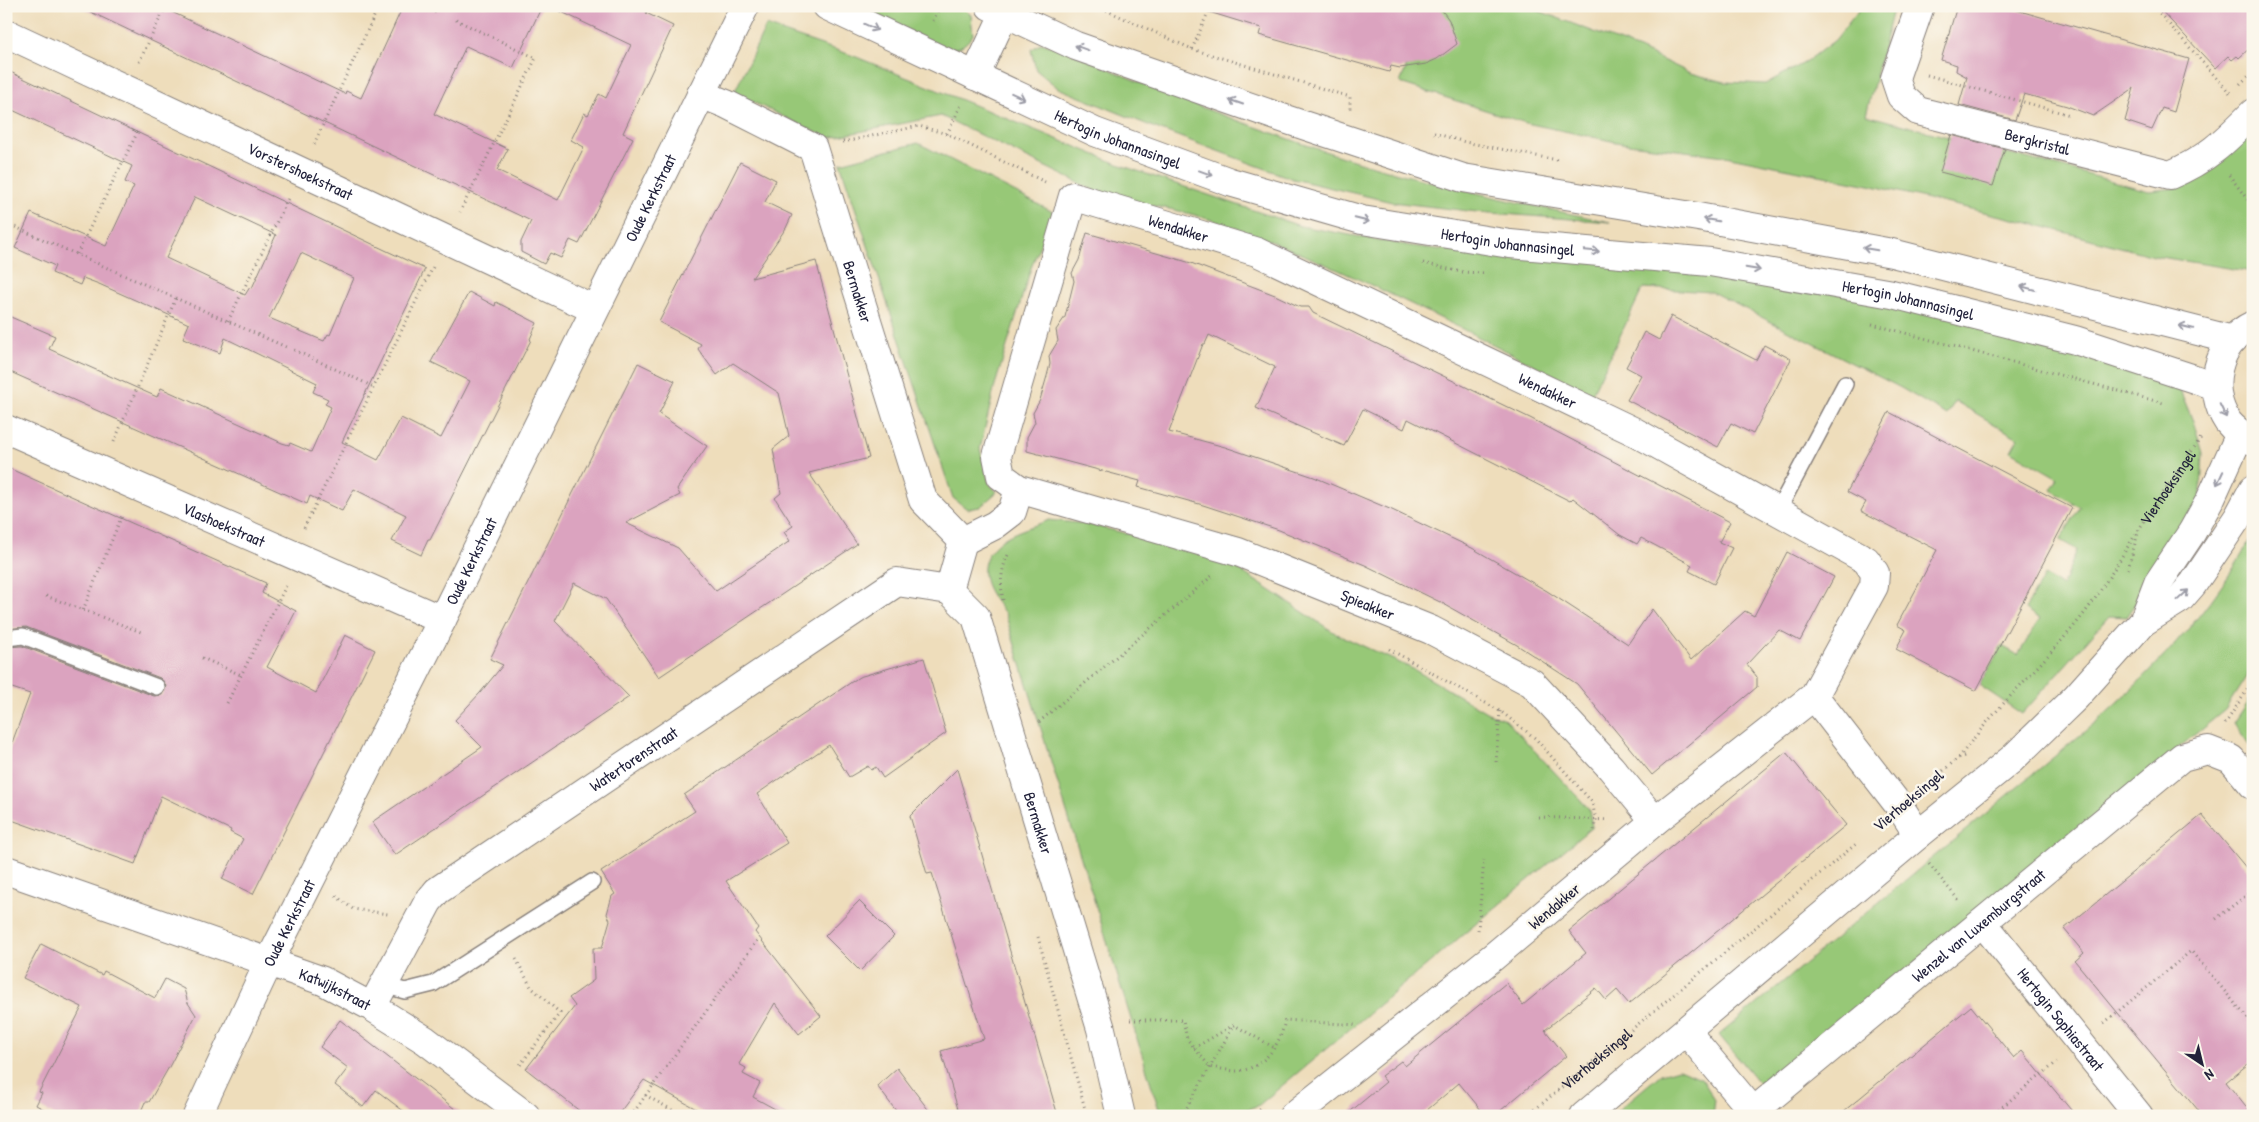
<svg xmlns="http://www.w3.org/2000/svg" width="2259" height="1122" viewBox="0 0 2259 1122" font-family="'Patrick Hand',sans-serif">
  <rect width="100%" height="100%" fill="#fbf7ec"/>
  <filter id="ink" filterUnits="userSpaceOnUse"><feTurbulence type="fractalNoise" baseFrequency=".02" numOctaves="2"/><feDisplacementMap in="SourceGraphic" scale="10" xChannelSelector="R" yChannelSelector="G"/><feConvolveMatrix kernelMatrix="1 2 1 2 8 2 1 2 1" color-interpolation-filters="sRGB"/></filter>
  <filter id="wash" filterUnits="userSpaceOnUse"><feTurbulence type="fractalNoise" baseFrequency=".0096" numOctaves="4" result="noise"/><feDisplacementMap in="SourceGraphic" scale="20" xChannelSelector="R" yChannelSelector="G"/><feGaussianBlur stdDeviation="1.12" result="paint"/><feColorMatrix in="noise" values="0 0 0 0 0 0 0 0 0 0 0 0 0 0 0 0 0 1.4 0 .05"/><feComposite in="paint" operator="in"/></filter>
  <g filter="url(#wash)">
    <rect width="100%" height="100%" fill="#edb"/>
    <!-- green -->
    <g fill="#97c877" stroke="#5c7559">
      <path d="M854,6h108l9,9 2,20c-8,11 -16,16 -30,13z"/>
      <path d="M1431,6h95l113,43 51,24 35,9 40,2 41,-22 29,-22 27,-34h32l-28,109 283,76 27,-3 23,-10 54,-49v143l-99,-16 -128,-34 -157,-37 -144,-29 -104,-13 -95,-20 -126,-40z"/>
      <path d="M766,26l88,30 269,110 177,60 111,20 85,10 121,4 103,9 262,53 195,61 16,38 10,32 -3,55 -73,109 -18,-1 -87,98 -43,-29 23,-39 16,9 22,-36 -15,-10 20,-34 17,12 15,-37 -17,-10 20,-33 -29,-17 7,-12 -47,-27 7,-13 -63,-37 -8,14 -46,-27 -189,-96 -69,-4 -51,106c-88,-44 -175,-89 -265,-129 -66,-29 -137,-59 -209,-63l-177,-86 -113,22 -94,-45z"/>
      <path d="M1041,43c38,10 73,29 109,44 42,18 87,33 131,49 106,39 218,63 329,86l-133,-10 -85,-10 -99,-23 -140,-52 -95,-39 -22,-18 -5,-20z"/>
      <path d="M918,143l139,71 -5,1 -21,53 -36,117 -15,64 9,34 8,9 -17,15 -13,2 -14,-11 -113,-335z"/>
      <path d="M1049,520l38,4 131,32 117,77 78,36 75,44 17,6 84,90 3,18 -333,278 -30,11h-68l-156,-503c-22,-25 -34,-52 0,-75 13,-8 30,-12 44,-18z"/>
      <path d="M2253,535v131l-28,44 -463,377 -43,-52 383,-318c58,-53 114,-112 151,-182z"/>
      <path d="M2253,694v56l-19,-27z"/>
      <path d="M1679,1069l23,10 13,21 -2,16h-102l50,-42z"/>
    </g>
    <g id="blocks">
      <!-- building -->
      <g fill="#dba3bf" fill-rule="evenodd">
        <path d="M78,6h81l186,88 1,-3 15,7 42,-92h139l-29,62 -47,-22 -32,68 74,35 -11,21 61,30 26,-53 -13,-7 13,-27 4,2 11,-21 7,4 25,-53 -82,-39h101l-4,7 27,13 -50,107 10,5 -54,106 -9,-4 -9,18 -11,-5 -6,11 -23,-12v-10l10,-21z"/>
        <path d="M1210,6h229l10,14 8,24 -20,15 -11,5 -26,4 -9,-2 -2,6 -130,-37 2,-7 -52,-16z"/>
        <path d="M1957,6h45l187,53 -15,53 -12,-4 -10,22 -27,-9 9,-33 -41,28 -26,-10 -43,-12 -9,26 -56,-15 8,-28 -11,-6 1,-6 -16,-5z"/>
        <path d="M2157,6h96v39l-14,13 -2,-2 -5,4 -4,-4 -13,12z"/>
        <path d="M6,70l419,199 -83,173 36,18 23,-42 40,20 29,-57 -39,-19 38,-70 26,14 1,-4 41,21 -7,16 1,1 -29,57 -72,143h-2l-7,15 -29,-14 14,-26 -52,-26 -12,22 -32,-15 -3,8 -301,-134v-55l49,21 -6,13 108,48 4,-9 121,55 7,2 1,-2 21,9 20,-45 -6,-3 3,-5 -15,-7 4,-9 -92,-45 -5,15 -37,-15 6,-14 -90,-40 -16,-6 -3,7 -28,-12 3,-7 -40,-18 16,-35 75,33 28,-60 -9,-4 7,-16 -126,-59zM195,197l81,38 -24,53 -2,-1 -5,8 -79,-37zM301,253l53,25 -24,57 -2,-1 -4,7 -55,-23z"/>
        <path d="M1951,135l54,14 -12,37 -53,-14z"/>
        <path d="M740,162l36,18 -11,22 27,13 -6,13 -34,50 64,-17 53,197 -60,15 48,71 -198,133 -53,-78 -32,-16 -19,38 74,76 -234,158 -23,-33 110,-75 -27,-27 25,-27 23,-28 -13,-6 148,-296 37,18 -16,33 48,32 -30,43 3,6 -54,28 52,25 38,43 74,-50 -6,-9 9,-6 -18,-28 6,-5 -8,-44 16,-13 -10,-43 -46,-30 -16,12 -19,-26 3,-5 -42,-22z"/>
        <path d="M1087,233l104,30 84,32 25,12h9l4,6 217,105 200,104 -11,20 13,6 -18,36 -25,-13 3,-6 -51,-27 -4,6 -17,-9 -47,-37 -3,3 -162,-82 -4,10 -41,-20 -19,37 -88,-38 19,-41 -66,-32 -4,9h-2l-34,88 56,15 89,30 78,33 80,38 75,43 81,53 24,-35 39,51 54,-49 9,5 33,-64 47,25 -34,64 -21,-11 -32,34 10,13v10l-105,88 -75,-91 -60,-39 -75,-42 -77,-38 -86,-35 -76,-25 -65,-18 2,-6 -113,-30v-14l8,-15 -2,-9 7,-13 7,-24 3,-12 -1,-8 9,-15 -2,-11 9,-13 9,-36 -2,-8 7,-13z"/>
        <path d="M1671,316l85,44 8,-15 27,14 -38,75 -22,-11 -13,24 -91,-47 14,-25 -15,-8 9,-17 9,-18 15,8z"/>
        <path d="M1889,412l183,96 -96,183 -80,-42 10,-19 -9,-5 40,-75 -76,-39 5,-9 -19,-10z"/>
        <path d="M6,467l260,116 -4,10 34,18 -29,56 49,26 29,-58 30,15 -122,244 -31,-15 21,-40 -13,-7 1,-2 -70,-34 -26,68 -129,-46v-59l24,-65 -24,-8v-39l16,-1 132,50 8,-1 4,-9 -6,-8 -134,-51 -20,2z"/>
        <path d="M924,658l22,75 -63,45 -7,-11 -5,3 -3,-4 -19,11 -20,-32 -46,31 -26,18 30,49 -61,38 32,47 -3,4 66,84 -22,18 -24,-31 -36,61 7,4 -3,6 17,9 -7,14 35,19h-79l-65,-36 -27,36h-31l-60,-47 49,-63 -6,-8 25,-18 -1,-32h9l8,-28 -3,-6 5,-18 3,-2 -14,-22 94,-61 -11,-16 175,-118z"/>
        <path d="M1786,752l60,73 -109,90 -108,89 -12,-14 -11,10 -10,-12 -51,42 21,26 -72,60h-8l-27,-33 -39,33h-75l41,-34 -5,-6 20,-15 4,5 101,-83 17,22 63,-52 -17,-22z"/>
        <path d="M957,769l64,220 37,127h-98l-19,-65 43,-12 -52,-166 -5,1 -17,-58z"/>
        <path d="M2202,815l51,61v184l-27,22 27,34h-50l-128,-155 9,-8 -20,-24z"/>
        <path d="M859,901l35,35 -34,35 -35,-35z"/>
        <path d="M41,944l61,31 2,-4 51,27 10,-19 19,10 4,14 8,12 -27,52 -20,35h-4l-6,14h-83l-20,-11 6,-12 -3,-1 43,-85 -59,-29z"/>
        <path d="M1971,1006l43,52 8,-7 54,65h-238z"/>
        <path d="M340,1020l84,65 40,31h-54l-34,-26 -13,17 -28,-22 13,-17 -28,-21z"/>
        <path d="M897,1068l36,48h-33l-23,-30z"/>
      </g>
    </g>
  </g>
  <g filter="url(#ink)">
    <use href="#blocks" fill-opacity="0" stroke="#88807b" stroke-width="1"/>
    <g fill="none" stroke-linecap="round" stroke-linejoin="round">
      <defs>
        <g id="service">
          <path d="M1777,512l68,-128"/>
          <path d="M6,638l17,-2 134,51"/>
          <path d="M383,985l22,6 28,-7 159,-102"/>
        </g>
        <g id="minor">
          <path id="s3" d="M1920,6l-25,72 6,18 17,15 252,64c38,-16 55,-34 83,-62"/>
          <path id="s4" d="M6,33l588,276"/>
          <path d="M975,76l33,-70"/>
          <path id="s5" d="M701,94l25,10 87,44 110,352 40,41 -14,49 27,27 125,412 20,87"/>
          <path id="s6" d="M6,429l436,191"/>
          <path id="s7" d="M1019,489l219,63 193,78 101,53 79,85 44,53"/>
          <path id="s8" d="M963,541l32,-16 17,-13 7,-23 -18,-13 -4,-20 76,-260 184,56 378,180 231,128 9,13 -1,13 -60,110 -159,125 -162,136 -200,159"/>
          <path d="M1814,696l86,111 18,28"/>
          <path id="s9" d="M6,870l317,111 49,26 53,33 101,76"/>
          <path id="s10" d="M1983,923l156,193"/>
          <path id="s11" d="M372,1007l56,-105 9,-11 460,-309 52,8"/>
          <path d="M1686,1031l71,85"/>
          <path id="s12" d="M197,1116l71,-152 174,-344 303,-614"/>
          <path id="s13" d="M1748,1116l434,-359 26,-7 23,9 22,26"/>
        </g>
        <g id="tertiary">
          <path d="M2143,622l15,-39 34,-51 18,-32 30,-66"/>
          <path d="M1584,1116l334,-281 94,-76 64,-62 67,-75 37,-23 13,-15 45,-67 15,-28"/>
        </g>
        <g id="secondary">
          <path id="s14" d="M827,6l268,126 135,50 132,38 148,24 200,18 182,32 183,46 141,46"/>
          <path d="M990,6l86,40 206,72 181,60 235,39 194,36 341,87"/>
          <path d="M2253,325c-37,17 -47,65 -25,97 7,9 16,14 25,19"/>
        </g>
      </defs>
      <!-- service casing -->
      <use href="#service" stroke="#88807b" stroke-width="18"/>
      <!-- minor casing -->
      <use href="#minor" stroke="#88807b" stroke-width="30"/>
      <!-- tertiary casing -->
      <use href="#tertiary" stroke="#88807b" stroke-width="30"/>
      <!-- secondary casing -->
      <use href="#secondary" stroke="#88807b" stroke-width="30"/>
      <!-- path -->
      <g stroke="#88807b" stroke-width="3" stroke-dasharray="1 4" stroke-linecap="butt">
        <path d="M421,6l18,8"/>
        <path d="M1097,6l95,43 158,48v12"/>
        <path d="M2153,6l77,87"/>
        <path d="M456,20l80,38 -76,154"/>
        <path d="M933,21l7,-15"/>
        <path d="M1192,49l17,-39 -10,-4"/>
        <path d="M139,62l27,-56"/>
        <path d="M1927,75l143,40"/>
        <path d="M2240,84l13,-12"/>
        <path d="M1434,133l31,9 92,18"/>
        <path d="M947,134l15,-31"/>
        <path d="M843,142l76,-16 28,8 98,48"/>
        <path d="M314,144l65,-138"/>
        <path d="M2229,175l24,32"/>
        <path d="M6,223l280,124"/>
        <path d="M77,254l62,-125"/>
        <path d="M1423,263l38,9 25,1"/>
        <path d="M228,321l60,-122"/>
        <path d="M1872,324l291,79"/>
        <path d="M294,350l80,37"/>
        <path d="M114,442l62,-144"/>
        <path d="M304,528l129,-261"/>
        <path id="s1" d="M2128,569l11,-40 63,-93"/>
        <path d="M46,596l95,36"/>
        <path d="M1003,600c-3,-17 -2,-32 6,-47"/>
        <path d="M83,610l40,-97"/>
        <path d="M1389,649l111,62 35,27 57,64 4,18 -2,10"/>
        <path d="M202,658l39,17"/>
        <path d="M227,703l60,-119"/>
        <path d="M1039,722l173,-146"/>
        <path d="M2225,724l28,-43"/>
        <path d="M1959,758c36,-51 85,-94 124,-143 20,-26 37,-56 54,-83"/>
        <path d="M1496,762l4,-51"/>
        <path d="M1924,787l34,-29 7,-2"/>
        <path d="M1539,817l69,3"/>
        <path d="M1929,864l31,38"/>
        <path d="M336,896l17,13 35,5"/>
        <path d="M2216,919l37,-29"/>
        <path d="M1478,930l6,-70"/>
        <path d="M1038,937l49,179"/>
        <path d="M516,959l15,28 29,26 -40,52"/>
        <path d="M1130,1020h53l4,19 23,28c8,1 19,4 27,4 27,-2 44,-27 48,-51l72,5"/>
        <path d="M2104,1023l87,-72 62,74"/>
        <path d="M1194,1048l40,-23 41,23"/>
        <path d="M645,1095l38,21"/>
        <path d="M631,1116l127,-177"/>
        <path d="M1182,1116l52,-91"/>
        <path d="M1246,1116l10,-3 7,-6"/>
        <path id="s2" d="M1527,1116l329,-272"/>
        <path d="M1991,1116l66,-54"/>
      </g>
      <!-- service -->
      <use href="#service" stroke="#fff" stroke-width="15"/>
      <!-- minor -->
      <use href="#minor" stroke="#fff" stroke-width="28"/>
      <!-- tertiary -->
      <use href="#tertiary" stroke="#fff" stroke-width="28"/>
      <!-- secondary -->
      <use href="#secondary" stroke="#fff" stroke-width="28"/>
    </g>
    <!-- one-way arrows -->
    <defs><path id="oneway-shaft" d="M-6 0H5M1.5-3L5.5 0L1.5 3" fill="none" stroke-width="1.6" stroke-linecap="round" stroke-linejoin="round" transform="scale(1.25)"/></defs>
    <g stroke="#9c9ca7">
      <use href="#oneway-shaft" transform="translate(871 27) rotate(25)"/>
      <use href="#oneway-shaft" transform="translate(1082 48) rotate(-160)"/>
      <use href="#oneway-shaft" transform="translate(1018 96) rotate(25)"/>
      <use href="#oneway-shaft" transform="translate(1236 102) rotate(-161)"/>
      <use href="#oneway-shaft" transform="translate(1206 173) rotate(20)"/>
      <use href="#oneway-shaft" transform="translate(1362 220) rotate(13)"/>
      <use href="#oneway-shaft" transform="translate(1711 220) rotate(-170)"/>
      <use href="#oneway-shaft" transform="translate(1870 249) rotate(-170)"/>
      <use href="#oneway-shaft" transform="translate(1592 251) rotate(5)"/>
      <use href="#oneway-shaft" transform="translate(1753 269) rotate(10)"/>
      <use href="#oneway-shaft" transform="translate(2028 288) rotate(-165)"/>
      <use href="#oneway-shaft" transform="translate(2186 327) rotate(-166)"/>
      <use href="#oneway-shaft" transform="translate(2223 411) rotate(64)"/>
      <use href="#oneway-shaft" transform="translate(2220 478) rotate(115)"/>
      <use href="#oneway-shaft" transform="translate(2183 595) rotate(-43)"/>
    </g>
  </g>
  <g text-anchor="middle" dominant-baseline="central" stroke-width="5" stroke-linejoin="round" paint-order="stroke">
    <!-- street labels -->
    <g font-size="16" fill="#22223b" stroke="#fbf7ec">
      <text stroke="none"><textPath href="#s14" startOffset="320">Hertogin Johannasingel</textPath></text>
      <text stroke="none"><textPath href="#s3" startOffset="241">Bergkristal</textPath></text>
      <text stroke="none"><textPath href="#s4" startOffset="325">Vorstershoekstraat</textPath></text>
      <text stroke="none"><textPath href="#s12" startOffset="1024">Oude Kerkstraat</textPath></text>
      <text stroke="none"><textPath href="#s8" startOffset="505">Wendakker</textPath></text>
      <text stroke="none"><textPath href="#s14" startOffset="725">Hertogin Johannasingel</textPath></text>
      <text stroke="none"><textPath href="#s5" startOffset="275">Bermakker</textPath></text>
      <text stroke="none"><textPath href="#s14" startOffset="1130">Hertogin Johannasingel</textPath></text>
      <text stroke="none"><textPath href="#s8" startOffset="909">Wendakker</textPath></text>
      <text stroke="none"><textPath href="#s1" startOffset="92">Vierhoeksingel</textPath></text>
      <text stroke="none"><textPath href="#s6" startOffset="238">Vlashoekstraat</textPath></text>
      <text stroke="none"><textPath href="#s12" startOffset="619">Oude Kerkstraat</textPath></text>
      <text stroke="none"><textPath href="#s7" startOffset="368">Spieakker</textPath></text>
      <text stroke="none"><textPath href="#s11" startOffset="370">Watertorenstraat</textPath></text>
      <text transform="translate(1908 800) rotate(-40)">Vierhoeksingel</text>
      <text stroke="none"><textPath href="#s5" startOffset="855">Bermakker</textPath></text>
      <text transform="translate(1554 906) rotate(-40)">Wendakker</text>
      <text stroke="none"><textPath href="#s12" startOffset="214">Oude Kerkstraat</textPath></text>
      <text stroke="none"><textPath href="#s13" startOffset="299">Wenzel van Luxemburgstraat</textPath></text>
      <text stroke="none"><textPath href="#s9" startOffset="350">Katwijkstraat</textPath></text>
      <text stroke="none"><textPath href="#s10" startOffset="124">Hertogin Sophiastraat</textPath></text>
      <text stroke="none"><textPath href="#s2" startOffset="90">Vierhoeksingel</textPath></text>
    </g>
  </g>
  <!-- margin -->
  <rect width="2259" height="1122" fill="none" stroke="#fbf7ec" stroke-width="25"/>
  <!-- north arrow -->
  <g transform="translate(2202 1064) rotate(145)" stroke="#fbf7ec" stroke-width="4" paint-order="stroke">
  <path d="M0-4L9 19L0 12L-9 19Z" fill="#22223b"/>
  <text y="-8" font-size="14" font-weight="bold" text-anchor="middle" fill="#22223b">N</text>
  </g>
</svg>
